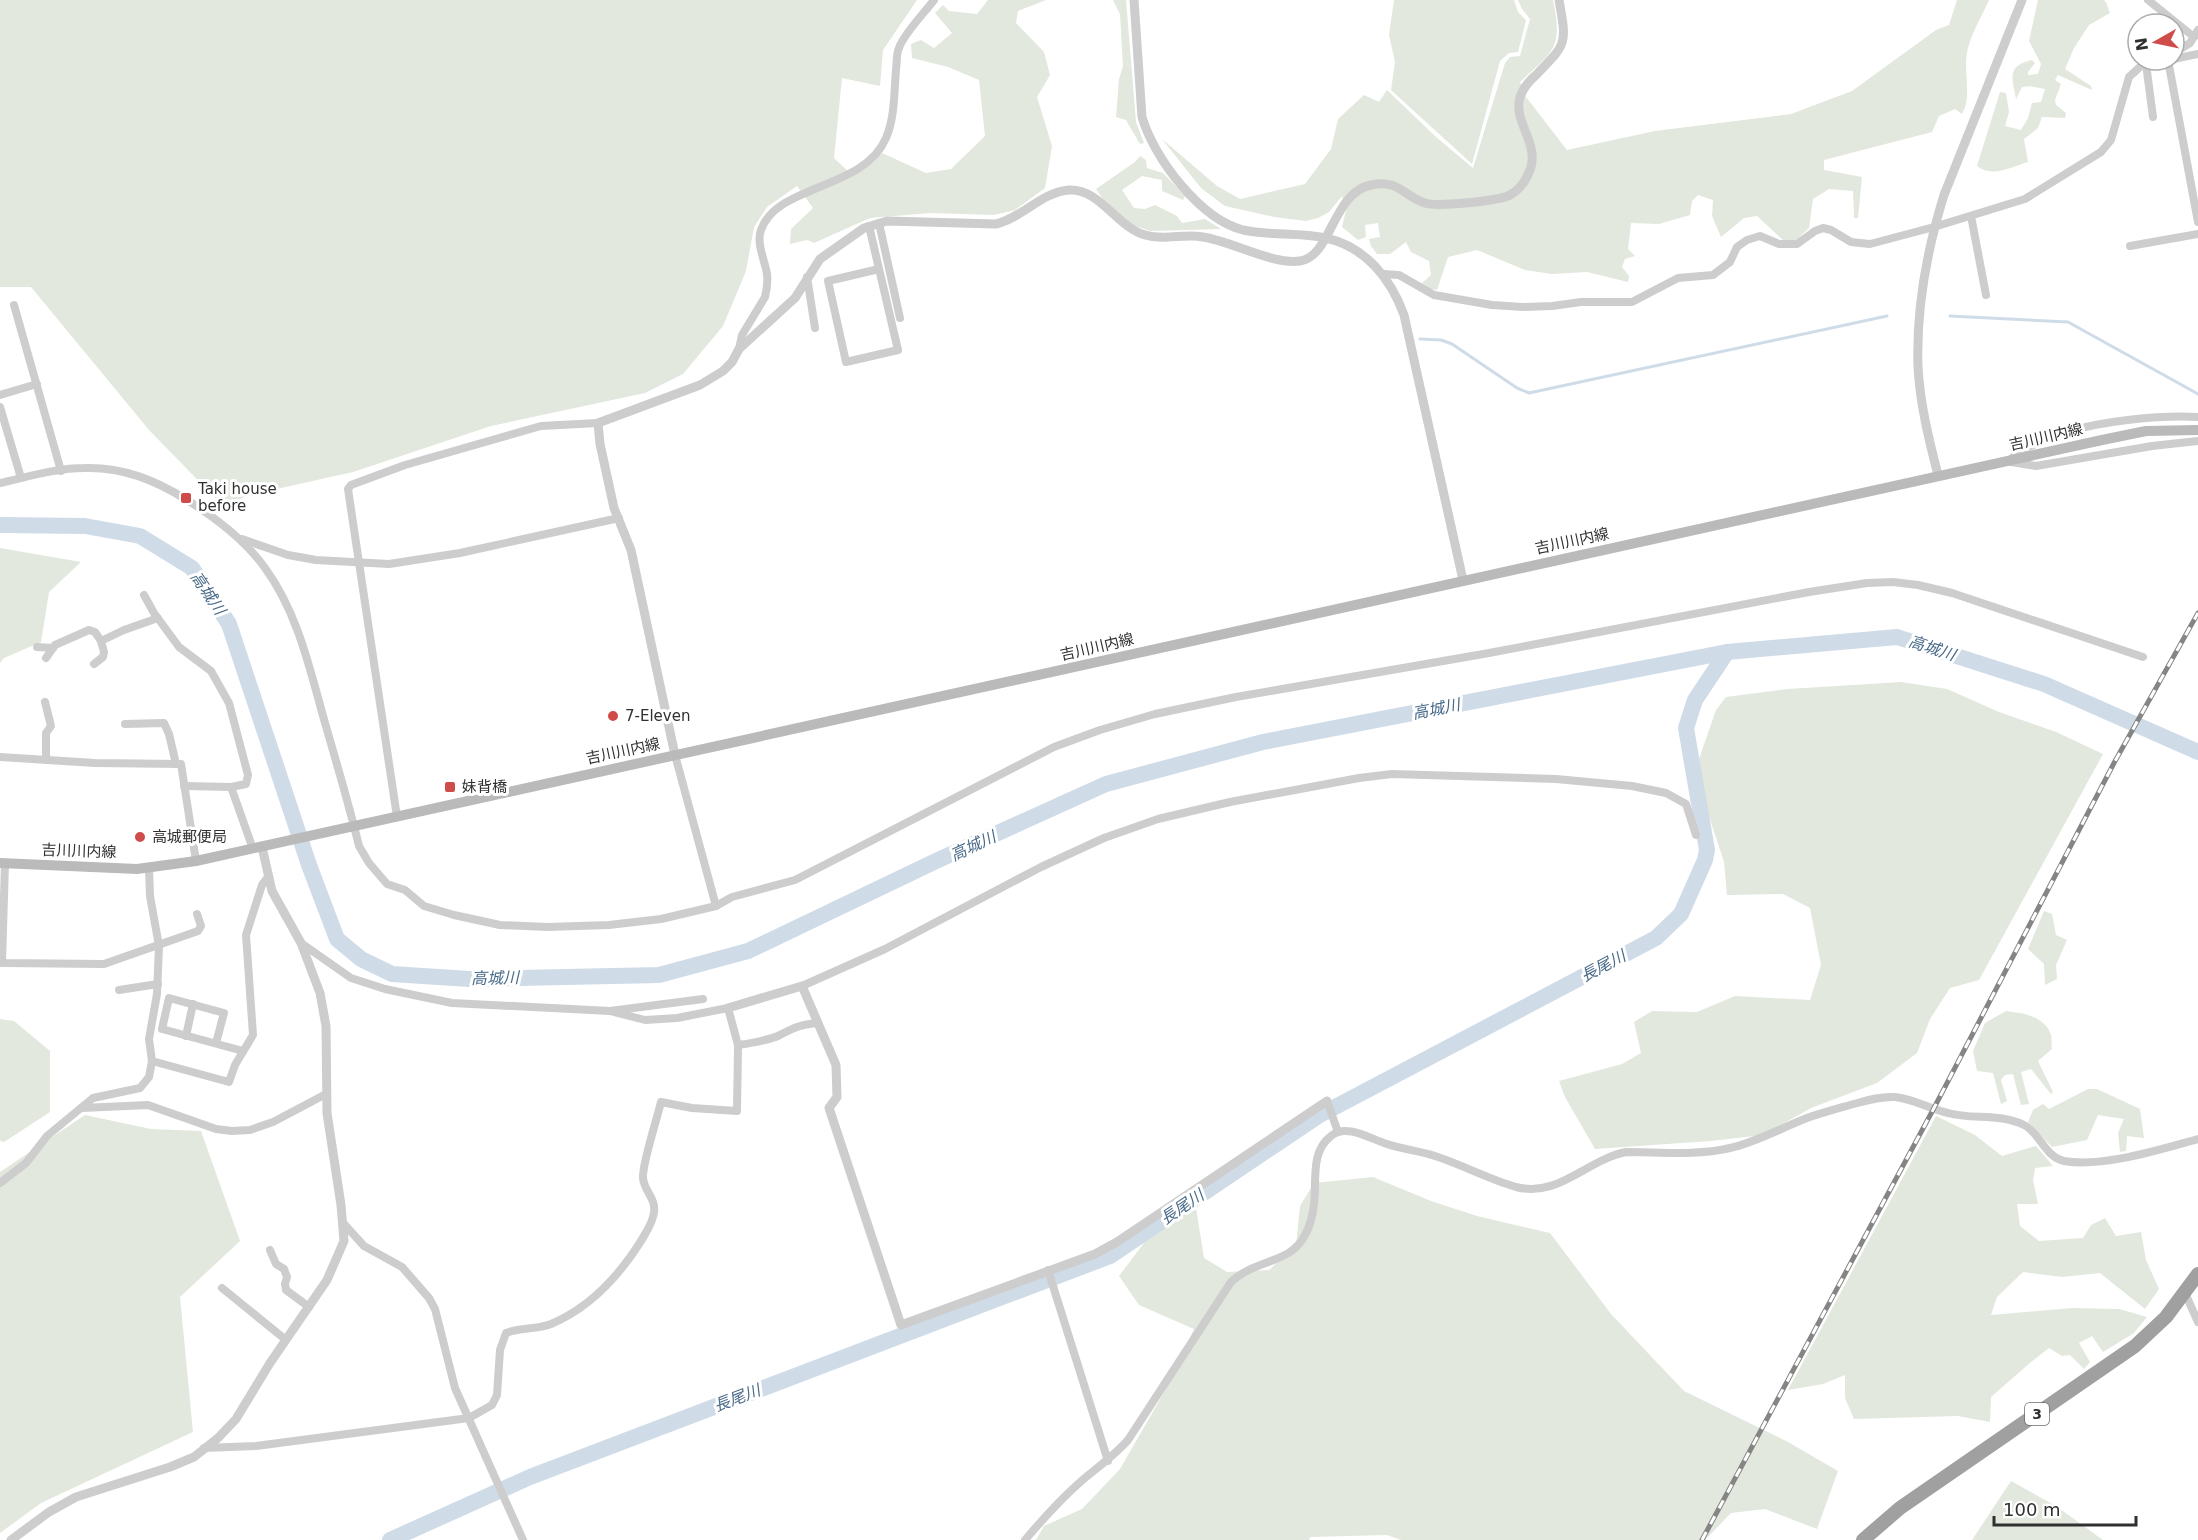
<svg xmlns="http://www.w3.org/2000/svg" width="2198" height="1540" viewBox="0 0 2198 1540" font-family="'DejaVu Sans','Noto Sans JP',sans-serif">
  <rect width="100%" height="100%" fill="#fff"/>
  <!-- green -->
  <g fill="#e2e8dd">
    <path d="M0,0h917l-34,50 -3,36 -38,-8 -8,80 19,18 29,-23 44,20 25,-4 34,-33 -6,-56 -31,-13 -36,-9 -1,-14 10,-4 13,8 18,-15 -17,-20 8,-8 6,6 28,3 11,-14h58l-28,11 -2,12 28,29 6,23 -13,22 15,49 -7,42 -30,22 -21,5 -64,-2 -60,5 -56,25 -7,-3 -17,4 1,-15 22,-21 -16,-22 -30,21 -13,20 -8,44 -23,55 -40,48 -38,19 -154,33 -138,46 -108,24 -19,13 -77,-79 -118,-143h-31z"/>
    <path d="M1113,0h13l10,122 8,21 -4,1 -14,-24 -10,-3 3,-38 4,-13 -3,-52z"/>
    <path d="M1394,0h120l4,12 8,8 -8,32 -9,1 -9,8 -28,103 -81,-74 4,-28 -6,-27z"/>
    <path d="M1518,0h35c10,49 1,50 -33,82l6,15 41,53 88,-19 136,-17 61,-23 84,-61 13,-5 8,-25h32c-7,16 -17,32 -21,48 -6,22 5,48 -6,66l-7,-5 -16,7 -7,16 -108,28v10l38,7 -4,41h-4l-1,-27 -24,-2 -16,10 -4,29 -13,12h-13l-26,-24 -13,2 -23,19 -9,-21 1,-16 -15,-5 -6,6 -2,14 -31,9 -28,-1 -3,26 7,7 -10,3 -3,8 7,9 -1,6 -41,-10 -35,2 -27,-4 -48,-20 -29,7 -11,33 -8,-1 -7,-6 9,-8 -2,-14 -18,-9 -5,-10 -16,12h-13l-6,-8 -2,-7 11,-2 -2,-14 -13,2 1,12 -8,3 -16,-13 4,-17 -4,-14 -13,16 -11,6 -12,3 -32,-4 -49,-11 -24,-18 -39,-49 55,47 23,13 65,-15 26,-35 7,-30 26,-24 15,7 8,-12 49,47 37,31 32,-105 5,-6 10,-1 10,-37 -8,-10z"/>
    <path d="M2038,0h66l2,2 4,11 -21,12 -15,23 -9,21 26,17 1,4 -34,-15 -3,5 6,4 -6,16 1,5 10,8 -1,5 -23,-1 -4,11 -14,11 4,23c-17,5 -36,16 -51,4l23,-74 6,1 3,19 -4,14 16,4 7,-12 4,-15 9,-1 4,-13 -15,-3 -8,1 -6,12c-3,-19 -11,-33 16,-39l3,3 -7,9v3l10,-1 3,-10 -12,-23z"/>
    <path d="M1140,156l6,4 1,8 16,5 22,23 -2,4 -21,-9v-11l-20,-4 -20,14 12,18 11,1 10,-4 22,11 5,7 23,-4 16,10 -71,2 -17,-6 -26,-20 -11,-16 39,-27z"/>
    <path d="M0,548l81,14 -32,30 -8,50 -37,16 -4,5z"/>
    <path d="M1901,682l46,7 52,23 57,20 47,22 -124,226 -29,8 -20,31 -13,34 -40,30 -66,25 -48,27 -52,6 -116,8 -30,-52 -6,-16 63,-17 19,-11 -7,-31 18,-11 45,1 38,-16 75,4 11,-35 -11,-57 -27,-14 -56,1 -3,-33 -18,-55 -7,-48 17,-49 10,-13 62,-8z"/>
    <path d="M2044,911l8,3 4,21 11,5 -11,25 1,14 -12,6 -1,-21 -16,-15z"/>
    <path d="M2006,1011c17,2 39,5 45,24 1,4 0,10 1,14l-14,12 15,31 -2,2 -20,-25 -10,3 8,32 -8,1 -8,-31 -8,1 -4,5 6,21 -6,3 -8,-31 -16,-2 -4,-20 12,-28z"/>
    <path d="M0,1019l14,2 36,30v61l-46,30 -4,-1z"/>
    <path d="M2088,1089h9l43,20 4,29 -17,-2 -1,15 -6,1 -2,-19 6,-14 -26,-4 -11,25 -35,7 -24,-25 5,-12 10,-6 6,5z"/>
    <path d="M85,1115l66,14 50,2 39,110 -60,56 13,135 -152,71 -41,30v-361z"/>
    <path d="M1936,1116l39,19 27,21 34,-10 17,20 -18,2 -2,12 5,24h-21l3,22 19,15 44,-3 8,-13 14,-7 11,18 25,-4 5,28 13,29 -14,20 -45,-36 -38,4 -39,-5 -26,25 -6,18 81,-7 47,1 28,8 -13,16 -31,19 -11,-16 -13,7 11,19 -6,7 -14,-14 -8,1 -13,-8 -18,14 -40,35 -1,25 -32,-6 -104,3 -9,-21v-23l-22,9 -35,6z"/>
    <path d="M1373,1177l58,24 46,15 73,17 61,81 73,77 104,51 50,29 -21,58 -52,-20 -34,4 -26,27h-304l-14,-5 -77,2 -1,3h-273l8,-14 38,-17 38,-40 46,-80 28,-60 -55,-24 -20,-29 34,-45 43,-23 8,50 23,14 42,-2 27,-24 4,-40 14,-23z"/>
    <path d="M2011,1481l45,25 47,34h-131z"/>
  </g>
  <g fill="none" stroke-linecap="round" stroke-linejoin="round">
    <!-- stream -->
    <g stroke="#cfdce8" stroke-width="3">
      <path d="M1950,316l118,6 130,72"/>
      <path d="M1420,339l21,1 11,4 65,44 12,5 358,-77"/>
    </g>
    <!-- river -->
    <g stroke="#cfdce8" stroke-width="16">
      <path d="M0,525l85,1 55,10 52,32 37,56 80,241 28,74 24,20 31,15 77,5 190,-4 89,-24 188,-90 170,-77 157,-42 464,-90 170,-15 147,47 154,68"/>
      <path d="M390,1540l140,-63 580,-221 208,-140 338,-178 25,-24 24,-54 2,-10 -21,-122 9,-28 32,-48"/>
    </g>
    <!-- minor -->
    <g stroke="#cdcdcd" stroke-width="8">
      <path d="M2148,0l46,37"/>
      <path d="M2174,53l16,-10 8,-13"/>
      <path d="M2174,59l24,-5"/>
      <path d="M2168,60l30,162"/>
      <path d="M2146,64l7,53"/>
      <path d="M1971,216l15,79"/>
      <path d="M879,223l21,95"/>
      <path d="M869,226l29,124 -52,12 -18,-81 51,-12"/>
      <path d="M2130,246l68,-12"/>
      <path d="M1383,274l16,1 35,20 58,10 31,2 29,-1 29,-4h51l46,-24 35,-3 17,-13 7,-15 10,-7 13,-4 19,8h18l18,-13 8,-3 8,2 20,12 19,2 64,-17 91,-28 76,-47 10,-12 18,-63 13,-12 25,-5"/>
      <path d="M807,277l8,51"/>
      <path d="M14,305l47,166"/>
      <path d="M739,349l3,-14 23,-38c2,-8 3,-15 2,-23 -2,-13 -11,-31 -6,-44 16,-46 103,-40 125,-92 9,-21 8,-46 10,-68 1,-7 0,-16 3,-22 4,-13 26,-36 35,-48"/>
      <path d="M0,395l37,-11"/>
      <path d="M0,407l21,71"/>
      <path d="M2013,457c15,-10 32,-19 50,-24 37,-12 96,-18 135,-16"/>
      <path d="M2011,462l25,4 116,-20 46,-5"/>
      <path d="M0,483c27,-6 56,-15 85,-15 38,-1 70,12 102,32 29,18 58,40 78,68 33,45 45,102 60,155 12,41 24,82 34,123l10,17 18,21 18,6 19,16 30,9 46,10 47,2 62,-2 52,-6 55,-13 16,-9 63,-17 259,-133 46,-17 55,-16 81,-17 253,-44 320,-61 58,-9 26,-1 25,3 34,8 191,64"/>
      <path d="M242,539l46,16 28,5 73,4 71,-11 159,-35"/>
      <path d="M144,595l10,18 25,34 32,24 18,32 19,72 -2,9 -15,3 22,62"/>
      <path d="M37,647l16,1"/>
      <path d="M46,658l9,-13 34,-15 6,2 6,9"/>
      <path d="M94,664l9,-7 1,-5 -3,-11 23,-11 34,-12"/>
      <path d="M45,702l6,24 -5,7v27"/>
      <path d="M125,724l39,-1 5,11 7,30"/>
      <path d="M675,755l41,151"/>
      <path d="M0,757l95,6 86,1 15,97"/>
      <path d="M184,786l47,1"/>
      <path d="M397,817l-49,-328 3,-4 54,-20 136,-39 57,-3"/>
      <path d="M5,863l-3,100 102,1 94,-33 3,-5 -4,-12"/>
      <path d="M301,943l50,35 34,11 67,14 158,8 93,-12"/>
      <path d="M802,986l83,-37 156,-82 63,-29 54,-19 72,-17 129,-24 33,-4 164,5 76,7 34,7 20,11 10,31"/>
      <path d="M119,990l39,-6"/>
      <path d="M186,1036l7,-32"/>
      <path d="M216,1043l8,-30 -55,-15 -7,31 81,22"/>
      <path d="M738,1045c14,-2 29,-4 42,-10 15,-8 20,-10 37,-12"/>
      <path d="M152,1061l77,21 6,-17 18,-30 -7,-100 16,-50 6,-8"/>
      <path d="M1327,1101l11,31"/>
      <path d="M82,1108l66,-3 68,24 16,2 18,-1 23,-8 53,-28"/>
      <path d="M0,1183l26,-20 21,-27 46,-38 47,-10 9,-11 3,-16 -3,-22 8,-45 2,-48 -9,-50 -1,-28"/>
      <path d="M344,1224l20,22 38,21 27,31 6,11 20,79 68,152"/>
      <path d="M270,1250l6,14 8,5 3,8 -2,7 1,6 23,17"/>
      <path d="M1048,1270l60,191"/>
      <path d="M222,1288l64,52"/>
      <path d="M2185,1293l13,29"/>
      <path d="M204,1448l52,-2 213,-28 23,-13 5,-10 3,-45 6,-17c14,-6 30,-3 45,-9 38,-16 68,-48 90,-83 5,-9 12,-18 13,-29 2,-14 -10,-21 -11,-34 -1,-14 14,-59 18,-76l31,6 45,3 1,-66 -10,-37 -51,10 -32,2 -35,-9"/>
      <path d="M1025,1540c17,-20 34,-39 53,-56 17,-15 35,-27 50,-44l103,-158c24,-23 60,-18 74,-47 5,-9 8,-21 9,-31 3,-23 -4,-52 17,-68 16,-13 39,3 56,8 15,5 32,7 48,12 28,9 53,23 81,31 43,11 70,-27 110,-35 34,0 71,4 104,-4 27,-6 51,-20 77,-30 14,-5 29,-9 43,-13 15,-4 30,-9 45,-8 19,2 35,12 53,16 25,7 51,0 76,12 16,8 21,32 40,36 38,7 97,-12 134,-22"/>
    </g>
    <!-- tertiary -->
    <g stroke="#cdcdcd" stroke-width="9">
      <path d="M1134,0l8,117c12,41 58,102 101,113 27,6 56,2 83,8 40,9 65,41 78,77l59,265"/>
      <path d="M1938,475c-9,-35 -18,-71 -20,-108 -2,-58 9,-117 26,-172l78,-195"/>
      <path d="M675,755l-44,-205 -17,-42 -14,-64 -2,-21 102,-38 23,-14 9,-9 7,-13 56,-51 25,-39 44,-31 23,-7 109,3c26,-6 46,-32 73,-34 30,-2 48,37 76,45 20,6 39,-2 58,2 28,4 70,28 97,24 32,-5 32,-68 71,-76 28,-6 32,11 54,18 12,4 74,-2 85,-8 11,-6 17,-16 21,-28 7,-25 -18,-46 -11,-70 3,-9 9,-16 16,-22 31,-32 31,-30 23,-75"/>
      <path d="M728,1008l74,-22 34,79 1,32 -8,11 72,217 194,-71 22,-12 210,-141"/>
      <path d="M11,1540l38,-28 27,-15 94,-30 24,-10 24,-19 18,-19 34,-56 57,-83 17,-39 -3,-36 -14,-92 -1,-87 -6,-33 -19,-50 -29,-52 -10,-44"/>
    </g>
    <!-- secondary -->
    <path stroke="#bababa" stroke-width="10" d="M0,863l137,6 59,-8 1906,-421 44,-9 52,-1"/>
    <!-- trunk -->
    <path stroke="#a0a0a0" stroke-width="14" d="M1863,1540l37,-32 235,-162 31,-29 32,-43"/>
    <defs>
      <path id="rail" d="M1702,1540l232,-432 180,-345 84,-150"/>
    </defs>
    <!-- rail casing -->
    <use href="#rail" stroke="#858585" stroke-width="5"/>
    <!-- rail -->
    <use href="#rail" stroke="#fff" stroke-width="3" stroke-dasharray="9" stroke-linecap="butt"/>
  </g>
  <!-- markers -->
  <g fill="#cf4c4a" stroke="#fff" stroke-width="2">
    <rect x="180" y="492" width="12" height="12" rx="3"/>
    <circle cx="613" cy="716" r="6"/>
    <rect x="444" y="781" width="12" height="12" rx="3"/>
    <circle cx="140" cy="837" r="6"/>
  </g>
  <g text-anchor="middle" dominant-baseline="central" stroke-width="6" stroke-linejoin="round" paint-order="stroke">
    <!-- shield labels -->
    <rect fill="#fff" stroke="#6e6e6e" stroke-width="1.5" x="2025" y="1403" width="24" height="22" rx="4.5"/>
    <g font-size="14" font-weight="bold" fill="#303030">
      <text x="2037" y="1414">3</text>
    </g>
    <!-- street labels -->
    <g font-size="15" fill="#303030" stroke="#fff">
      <text transform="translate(2046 437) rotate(-13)">吉川川内線</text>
      <text transform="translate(1572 541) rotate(-12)">吉川川内線</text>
      <text transform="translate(1097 647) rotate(-13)">吉川川内線</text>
      <text transform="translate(623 751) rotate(-12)">吉川川内線</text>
      <text transform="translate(79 851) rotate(2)">吉川川内線</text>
    </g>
    <!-- poi labels -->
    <g font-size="15" fill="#303030" stroke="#fff" text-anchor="start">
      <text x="198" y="489">Taki house<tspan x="198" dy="17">before</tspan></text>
      <text x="625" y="716">7-Eleven</text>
      <text x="462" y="787">妹背橋</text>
      <text x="152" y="837">高城郵便局</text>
    </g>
    <!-- water labels -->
    <g font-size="16" font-style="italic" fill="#486a89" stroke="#fff">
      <text transform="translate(208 593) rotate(56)">高城川</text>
      <text transform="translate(1932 648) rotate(18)">高城川</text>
      <text transform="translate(1436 709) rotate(-11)">高城川</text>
      <text transform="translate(973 846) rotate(-25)">高城川</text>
      <text transform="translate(1603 966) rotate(-28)">長尾川</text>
      <text transform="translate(495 978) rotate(-1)">高城川</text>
      <text transform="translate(1182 1207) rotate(-34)">長尾川</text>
      <text transform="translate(737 1398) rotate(-21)">長尾川</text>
    </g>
  </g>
  <!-- north arrow -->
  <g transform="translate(2156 42) rotate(261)"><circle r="28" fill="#ffffff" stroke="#acacac" stroke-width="1.5"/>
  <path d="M0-4.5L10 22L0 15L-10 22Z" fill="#cf4c4a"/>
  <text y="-9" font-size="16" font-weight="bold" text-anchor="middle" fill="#303030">N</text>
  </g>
  <!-- scale -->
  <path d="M1994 1516v9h142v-9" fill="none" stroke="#303030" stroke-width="3"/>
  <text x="2003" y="1516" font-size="18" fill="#303030" stroke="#ffffff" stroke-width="4.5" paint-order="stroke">100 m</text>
</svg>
